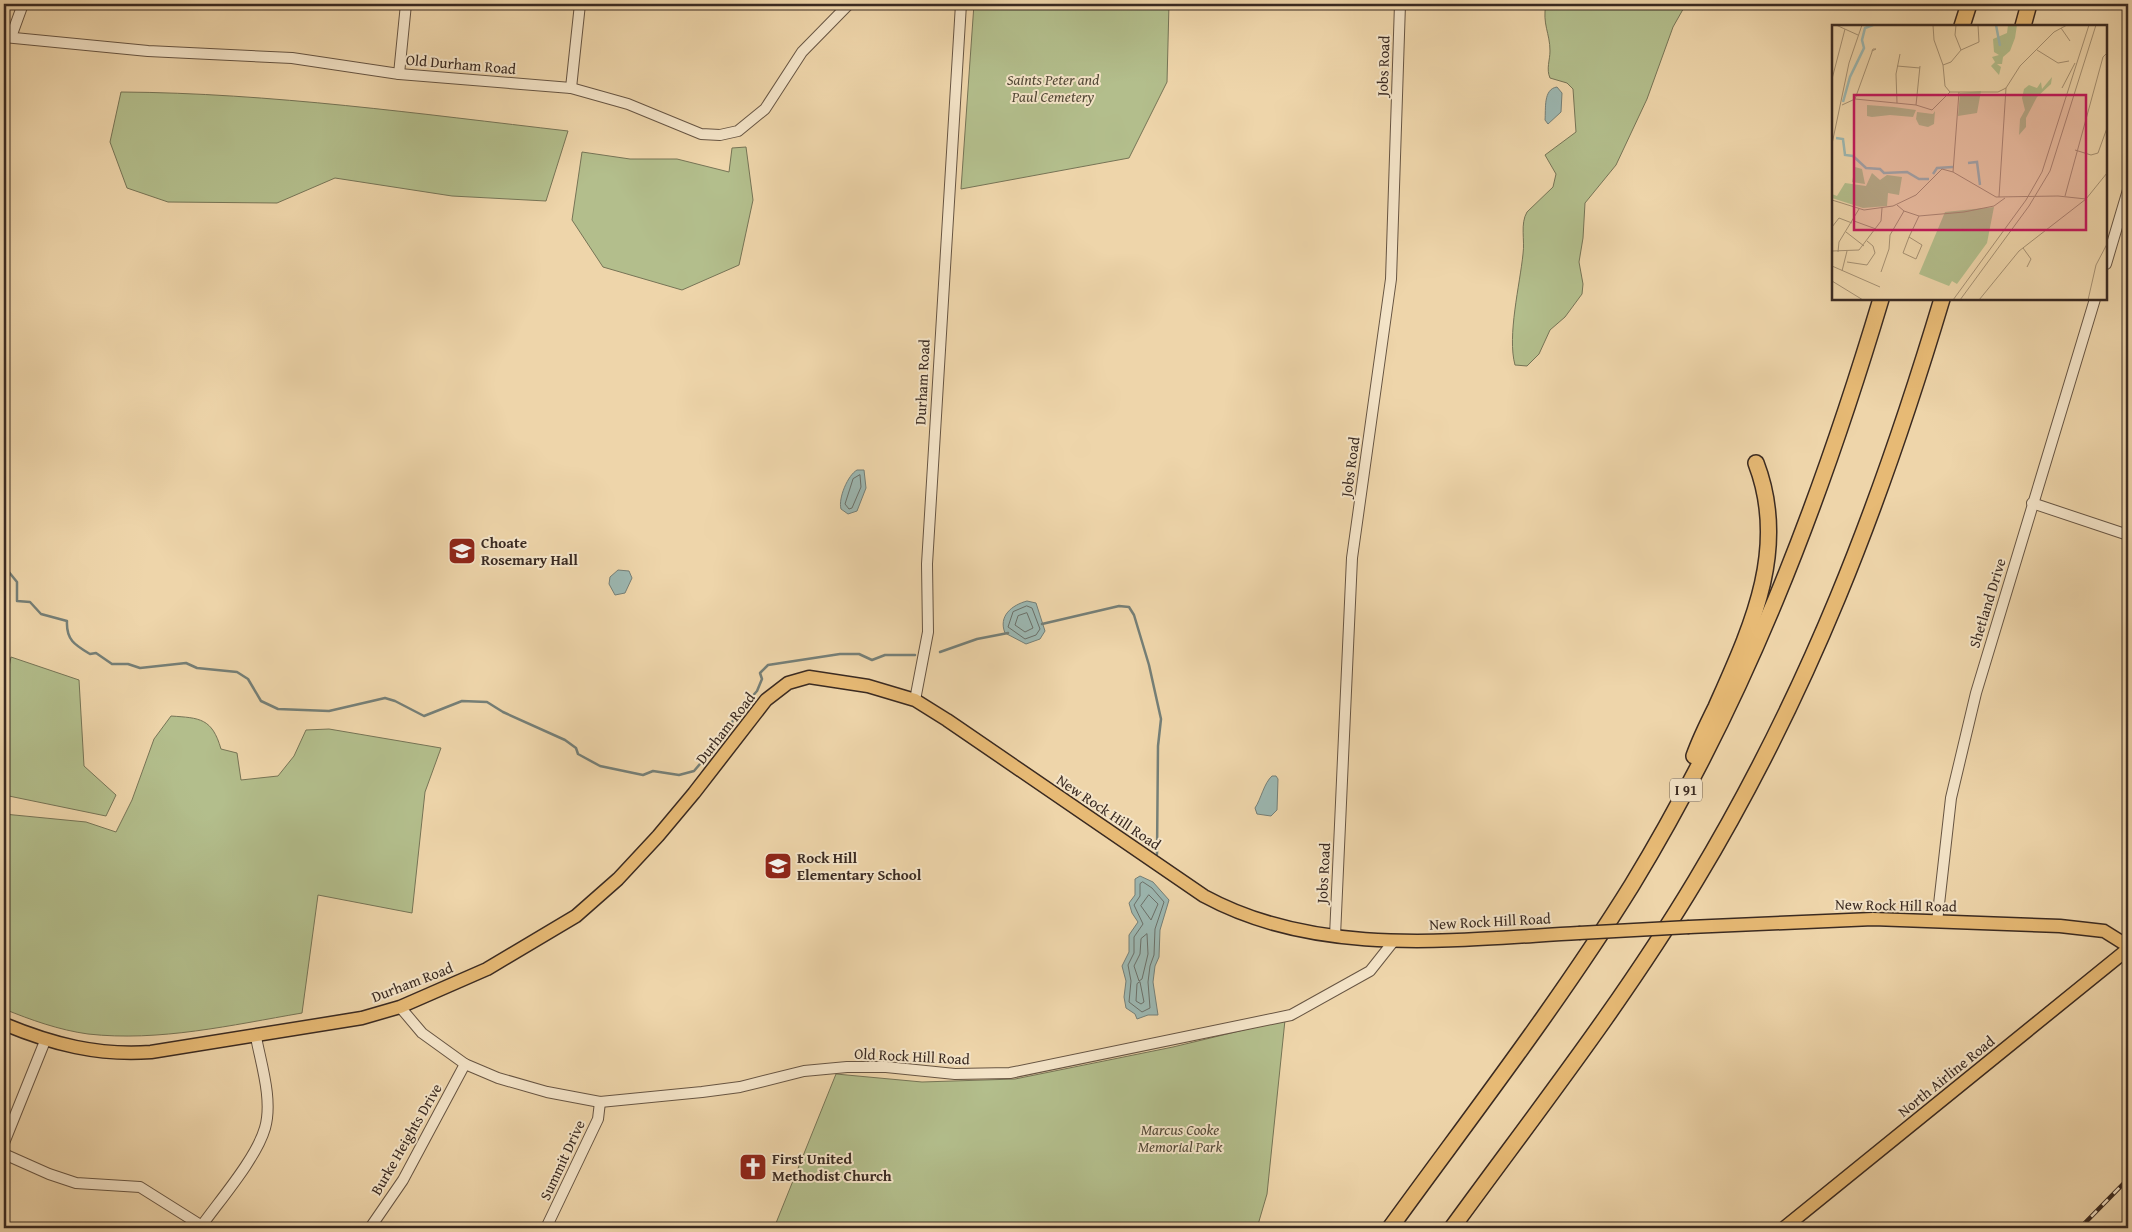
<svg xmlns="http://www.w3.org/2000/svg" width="2132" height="1232" viewBox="0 0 2132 1232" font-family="'Gentium Book Plus',serif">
  <rect width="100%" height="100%" fill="#eed5aa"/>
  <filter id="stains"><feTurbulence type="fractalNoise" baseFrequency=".004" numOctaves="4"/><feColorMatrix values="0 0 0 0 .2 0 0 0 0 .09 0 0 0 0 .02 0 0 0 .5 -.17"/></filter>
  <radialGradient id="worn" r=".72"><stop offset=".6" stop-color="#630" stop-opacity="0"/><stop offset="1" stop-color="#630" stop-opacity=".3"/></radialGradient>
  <!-- green -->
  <g fill="#b3be8c" stroke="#767456">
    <path d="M974,4h195l-2,78 -38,76 -168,31z"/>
    <path d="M1546,4h140l-13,23 -26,72 -31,66 -31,38 -2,35 -4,24 4,22 -1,10 -17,23 -15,13 -11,24 -12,12 -12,-1c-8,-29 5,-81 8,-111 2,-14 -3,-30 4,-42l26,-25 3,-13 -11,-19 31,-23 -3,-43 -6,-6 -17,-5c-4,-9 0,-18 0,-27 0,-18 -8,-27 -4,-47z"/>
    <path d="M121,92c150,1 299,22 447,39l-22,70 -94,-5 -117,-18 -58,25 -109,-1 -41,-14 -17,-46z"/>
    <path d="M746,147l7,53 -14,65 -57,25 -79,-23 -31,-47 10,-68 48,7h47l52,13 3,-24z"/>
    <path d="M11,657l68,23 5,86 32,29 -10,21 -102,-21v-103z"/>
    <path d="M171,716c29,2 41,2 50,33l16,4 4,27 37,-4 16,-20 12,-26 23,-1 112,19 -16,44 -13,121 -94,-18 -16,118c-70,12 -143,29 -214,21 -29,-4 -57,-14 -84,-25v-195l82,8 30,10 16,-32 22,-61z"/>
    <path d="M1285,1020l-18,174 -10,34h-483l62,-154 86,8 93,-3 158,-32z"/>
  </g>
  <!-- water -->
  <g fill="#9cb7b1" stroke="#757f77">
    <path d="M1557,87l5,6 -1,19 -13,12 -3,-4c1,-11 -2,-31 12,-33z"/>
    <path d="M857,470h7l2,18 -9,23 -9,3 -7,-5c-3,-11 7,-34 16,-39z"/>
    <path d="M618,570l11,1 3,7 -7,15 -10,2 -6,-11 1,-7z"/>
    <path d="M1027,601l9,2 9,28 -5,8 -14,5 -21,-11c-7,-17 7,-28 22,-32z"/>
    <path d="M1272,776h4l2,3 -1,31 -6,6 -14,-2 -2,-6c6,-9 9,-25 17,-32z"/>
    <path d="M1140,876l13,6 16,18 -9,30 -1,27 -4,9 -2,16 5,33h-10l-11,4 -2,-5 -9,-6 -2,-11 2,-16 -4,-15 7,-14v-17l9,-13 -6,-9 -3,-10 6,-8v-16z"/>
  </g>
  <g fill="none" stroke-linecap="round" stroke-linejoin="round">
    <!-- shore -->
    <g stroke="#6b7069" stroke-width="1">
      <path d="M860,475l1,12 -9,21 -3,1 -4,-5 8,-25z"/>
      <path d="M1027,606l5,2 8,21 -4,6 -11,4 -17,-12 5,-15z"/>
      <path d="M1027,613l6,15 -8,4 -10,-7 3,-9z"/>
      <path d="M1143,882l9,6 12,14 -9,27 -1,26 -4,11 -2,16 2,26 -8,4 -13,-10 2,-21 -3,-16 6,-12v-16l9,-13 -9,-19 6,-9v-12z"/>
      <path d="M1149,895l9,9 -7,16 -10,-14z"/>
      <path d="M1147,934l1,20 -6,25 -3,2 -5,-15 6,-12 1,-15z"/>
      <path d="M1140,982l4,20 -3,2 -5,-3 1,-17z"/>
    </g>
    <!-- stream -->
    <g stroke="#757f77" stroke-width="2.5">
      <path d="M4,566l13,16v19l13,1 11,12 26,7c-1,19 8,24 23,33l6,-1 16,11h16l12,4 46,-5 11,5 40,4 11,7 13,22 17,8 51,2 56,-13 10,3 29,15 38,-15 25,1 16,10 62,28 11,8 2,6 22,12 43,9 10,-4 26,4 15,-4 34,-40 7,-15 22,-25 5,-12 -2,-6 8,-8 72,-11h19l13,6 13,-5h30"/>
      <path d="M1042,624l77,-18 10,1 5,8 15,50 12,54 -3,27 -1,108"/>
      <path d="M940,652l37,-13 31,-6"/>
    </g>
    <defs>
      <g id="minor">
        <path d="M4,37l144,14 144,7 107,16 172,14 57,16 73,30 19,1 18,-4 27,-22 37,-57 47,-48"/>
        <path d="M11,37l12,-33"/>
        <path d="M399,74l7,-70"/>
        <path d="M571,88l9,-84"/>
        <path d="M2106,264l22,-74"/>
        <path d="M2032,503l96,32"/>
        <path d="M915,700l13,-68 -1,-68 34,-560"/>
        <path d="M1937,922l14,-124 25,-105 119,-394"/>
        <path d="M1335,936l17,-378 39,-279 9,-275"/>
        <path d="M400,1007l22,26 43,31 33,14 49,14 53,10 102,-10 38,-5 64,-16 43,-4h39l69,7 55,-1 281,-58 79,-44 23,-29"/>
        <path d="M4,1143l41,-102"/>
        <path d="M4,1154l45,20 27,9 64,4 62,39"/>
        <path d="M200,1228c19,-27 56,-69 65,-100 8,-28 -4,-64 -9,-91"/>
        <path d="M370,1228l33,-48 62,-116"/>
        <path d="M546,1228l52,-109 2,-17"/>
      </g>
      <g id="major">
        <path d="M1689,927l184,-8 187,7 44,5 24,15"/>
        <path d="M4,1024c48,20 94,32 147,28l211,-34 38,-11 87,-38 89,-53 42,-37 40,-43 36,-43 72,-93 22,-17 21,-6 59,9 47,14 32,20 257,176c114,62 250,44 375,37"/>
        <path d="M1784,1228l344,-279"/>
      </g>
      <g id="highway">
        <path d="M1962,26l7,-22"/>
        <path d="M2023,26l6,-22"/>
        <path d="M1694,756c6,-17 14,-33 22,-49 35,-79 73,-158 40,-244"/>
        <path d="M1390,1228c82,-113 168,-224 242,-343 113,-186 187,-379 249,-586"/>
        <path d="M1452,1228c83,-114 171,-226 244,-348 112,-186 184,-374 246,-581"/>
      </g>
    </defs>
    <!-- minor casing -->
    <use href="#minor" stroke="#675543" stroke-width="12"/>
    <!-- major casing -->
    <use href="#major" stroke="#3a2a21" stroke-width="15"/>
    <!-- highway casing -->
    <use href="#highway" stroke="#3a2a21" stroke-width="18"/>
    <!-- minor -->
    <use href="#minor" stroke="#f4e4c8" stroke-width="10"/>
    <!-- major -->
    <use href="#major" stroke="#e7ba75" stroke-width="12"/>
    <!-- highway -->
    <use href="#highway" stroke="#e7ba75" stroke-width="15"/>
    <defs>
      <path id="rail" d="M2080,1228l48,-49"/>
    </defs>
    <!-- rail casing -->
    <use href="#rail" stroke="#3a2a21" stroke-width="4.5"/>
    <!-- rail -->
    <use href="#rail" stroke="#f4e4c8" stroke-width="2.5" stroke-dasharray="8" stroke-linecap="butt"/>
    <defs>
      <path id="major-bridge" d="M1579,933l110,-6"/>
    </defs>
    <!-- major-bridge casing -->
    <use href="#major-bridge" stroke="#3a2a21" stroke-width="15" stroke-linecap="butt"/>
    <!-- major-bridge -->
    <use href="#major-bridge" stroke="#e7ba75" stroke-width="12"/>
  </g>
  <!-- icons -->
  <defs>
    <symbol id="university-square" viewBox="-11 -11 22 22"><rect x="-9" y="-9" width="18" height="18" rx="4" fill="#8f2418" stroke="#f4e4c8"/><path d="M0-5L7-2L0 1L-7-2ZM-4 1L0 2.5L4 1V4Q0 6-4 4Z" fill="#fff"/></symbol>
    <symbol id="school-square" viewBox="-11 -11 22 22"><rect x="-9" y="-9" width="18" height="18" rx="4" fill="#8f2418" stroke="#f4e4c8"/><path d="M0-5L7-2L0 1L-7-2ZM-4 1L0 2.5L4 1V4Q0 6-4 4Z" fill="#fff"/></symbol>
    <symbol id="church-square" viewBox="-11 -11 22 22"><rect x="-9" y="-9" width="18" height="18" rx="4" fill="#8f2418" stroke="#f4e4c8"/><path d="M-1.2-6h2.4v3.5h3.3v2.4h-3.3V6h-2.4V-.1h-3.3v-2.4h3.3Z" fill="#fff"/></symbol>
  </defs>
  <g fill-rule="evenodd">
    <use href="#university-square" x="446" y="535" width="32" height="32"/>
    <use href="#school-square" x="762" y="850" width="32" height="32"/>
    <use href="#church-square" x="737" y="1151" width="32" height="32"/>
  </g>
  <g text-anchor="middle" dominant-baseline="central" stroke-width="4" stroke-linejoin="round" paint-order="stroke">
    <!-- shield labels -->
    <rect fill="#f4e4c8" stroke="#726253" stroke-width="1" x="1670" y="778.5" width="32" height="23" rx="4"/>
    <g font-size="14" font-weight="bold" fill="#3a2a21">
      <text x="1686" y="790">I 91</text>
    </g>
    <!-- street labels -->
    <g font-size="15" fill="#3a2a21" stroke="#f4e4c8">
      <text transform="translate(461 64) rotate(5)">Old Durham Road</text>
      <text transform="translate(1383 66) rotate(-88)">Jobs Road</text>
      <text transform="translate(922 382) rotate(-87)">Durham Road</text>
      <text transform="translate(1350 467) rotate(-82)">Jobs Road</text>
      <text transform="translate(1987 603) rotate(-73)">Shetland Drive</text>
      <text transform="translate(725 728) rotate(-52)">Durham Road</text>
      <text transform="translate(1109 812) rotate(34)">New Rock Hill Road</text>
      <text transform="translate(1323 873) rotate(-87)">Jobs Road</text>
      <text transform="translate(1896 905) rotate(1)">New Rock Hill Road</text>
      <text transform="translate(1490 921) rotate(-3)">New Rock Hill Road</text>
      <text transform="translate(412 982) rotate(-21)">Durham Road</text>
      <text transform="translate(912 1056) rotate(3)">Old Rock Hill Road</text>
      <text transform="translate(1946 1076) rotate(-39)">North Airline Road</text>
      <text transform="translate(406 1139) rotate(-60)">Burke Heights Drive</text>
      <text transform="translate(562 1160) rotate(-65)">Summit Drive</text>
    </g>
    <!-- park labels -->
    <g font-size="15" font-style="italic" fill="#524836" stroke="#f4e4c8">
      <text x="1053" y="79">Saints Peter and<tspan x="1053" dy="17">Paul Cemetery</tspan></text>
      <text x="1180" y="1129">Marcus Cooke<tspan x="1180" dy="17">Memorial Park</tspan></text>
    </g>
    <!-- poi labels -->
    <g font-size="15" font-weight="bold" fill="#3a2a21" stroke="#f4e4c8" text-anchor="start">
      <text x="481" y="542">Choate<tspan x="481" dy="17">Rosemary Hall</tspan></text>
      <text x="797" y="857">Rock Hill<tspan x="797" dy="17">Elementary School</tspan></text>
      <text x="772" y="1158">First United<tspan x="772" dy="17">Methodist Church</tspan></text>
    </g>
  </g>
  <!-- overview -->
  <g transform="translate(1832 25)">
    <rect width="275" height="275" fill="#eed5aa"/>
    <path d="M176,0h9l-2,13 -5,13 -7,6 -1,7h-5l4,3 -2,8 -8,-9 4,-4 -3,-5 7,-2 -5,-3 -1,-13 14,-6zM220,52l-1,7 -14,13 -11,21v9l-7,8 1,-16 5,-9 -3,-12 2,-9 5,-4 8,3 4,-6 1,7zM149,66l-4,22 -19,3 2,-23zM35,80l27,2 22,3 -3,7 -23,-2 -18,2 -5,-1zM103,86l-1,13 -6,3 -9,-2 -3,-6 1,-7 16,2zM23,142l7,2 3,15 -13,-2zM40,148l8,7 7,-5 15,2 -3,18 -11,-2 -1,13 -24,2 -31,-10v-4l5,2 8,-13 21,3zM162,182l-7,36 -30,41 -5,-3 -3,5 -30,-12 26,-62z" fill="#b3be8c"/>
    <path fill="none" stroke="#9cb7b1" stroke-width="2.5" d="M164,0l4,21M11,77l7,-25 14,-29 -2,-8 3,-12 8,-3M4,113l7,1 2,16 8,1 13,12 14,1 4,4 23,-1 12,7h10M136,138l9,-1 3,23M101,149l4,-6 16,-1"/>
    <path fill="none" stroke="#a69173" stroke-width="1" d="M4,0l22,10M101,0l1,15 9,25 2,21 5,6M124,0l-1,10 6,15 18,-8 -1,-17M229,3l9,13M205,25l21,13 11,-2M111,40l8,-3 10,-12M65,41l23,2M0,54l13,-50M230,63l13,-25M23,74l17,-47v-1l1,-2h3l-4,2M65,78l-1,-29 4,-20M10,80l13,-6 61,6 16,5 18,-18h48l8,-4 14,-22 34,-34 13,-7M84,80l4,-39M0,119l17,-81 13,-38M243,125l16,5 7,-2 9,-25M121,147l6,-80M233,171l38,-139 4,-4M167,172l7,-109M0,175l32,10 29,-4 23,-11 26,-26 11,3 43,25 62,-1 28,3M65,180l7,6 15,5 45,-4 30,-6 11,-8M22,196l22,8M0,202l7,-9 13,5M14,207l18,14M77,212l13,8 -6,14 -13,-6zM77,212l10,-21M191,223l8,11 -4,8M0,226l27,-1 22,-29 1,-13M6,227l1,-10 20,-33M15,237l20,3 8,-12 -2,-7 -6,-5M0,241l48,21M10,246l5,-20M49,247l8,-23 1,-14 14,-24M0,256l31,19M121,275l73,-100 16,-28 47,-147M128,275l69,-94 21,-35 46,-146M147,275l40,-49 67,-52 21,-26M256,275l8,-35 11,-21"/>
    <path fill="#c2185b" fill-opacity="0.15" stroke="#c2185b" stroke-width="2.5" d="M22,70h232v135h-232z"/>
    <rect width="275" height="275" fill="none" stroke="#3a2a21" stroke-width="2.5"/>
  </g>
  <!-- margin -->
  <rect width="2132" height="1232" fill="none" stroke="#eed5aa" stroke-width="20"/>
  <rect x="5" y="5" width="2122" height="1222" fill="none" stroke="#3a2a21" stroke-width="2.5"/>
  <rect x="10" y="10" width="2112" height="1212" fill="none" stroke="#3a2a21"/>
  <rect width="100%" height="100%" filter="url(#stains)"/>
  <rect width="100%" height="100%" fill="url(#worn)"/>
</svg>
